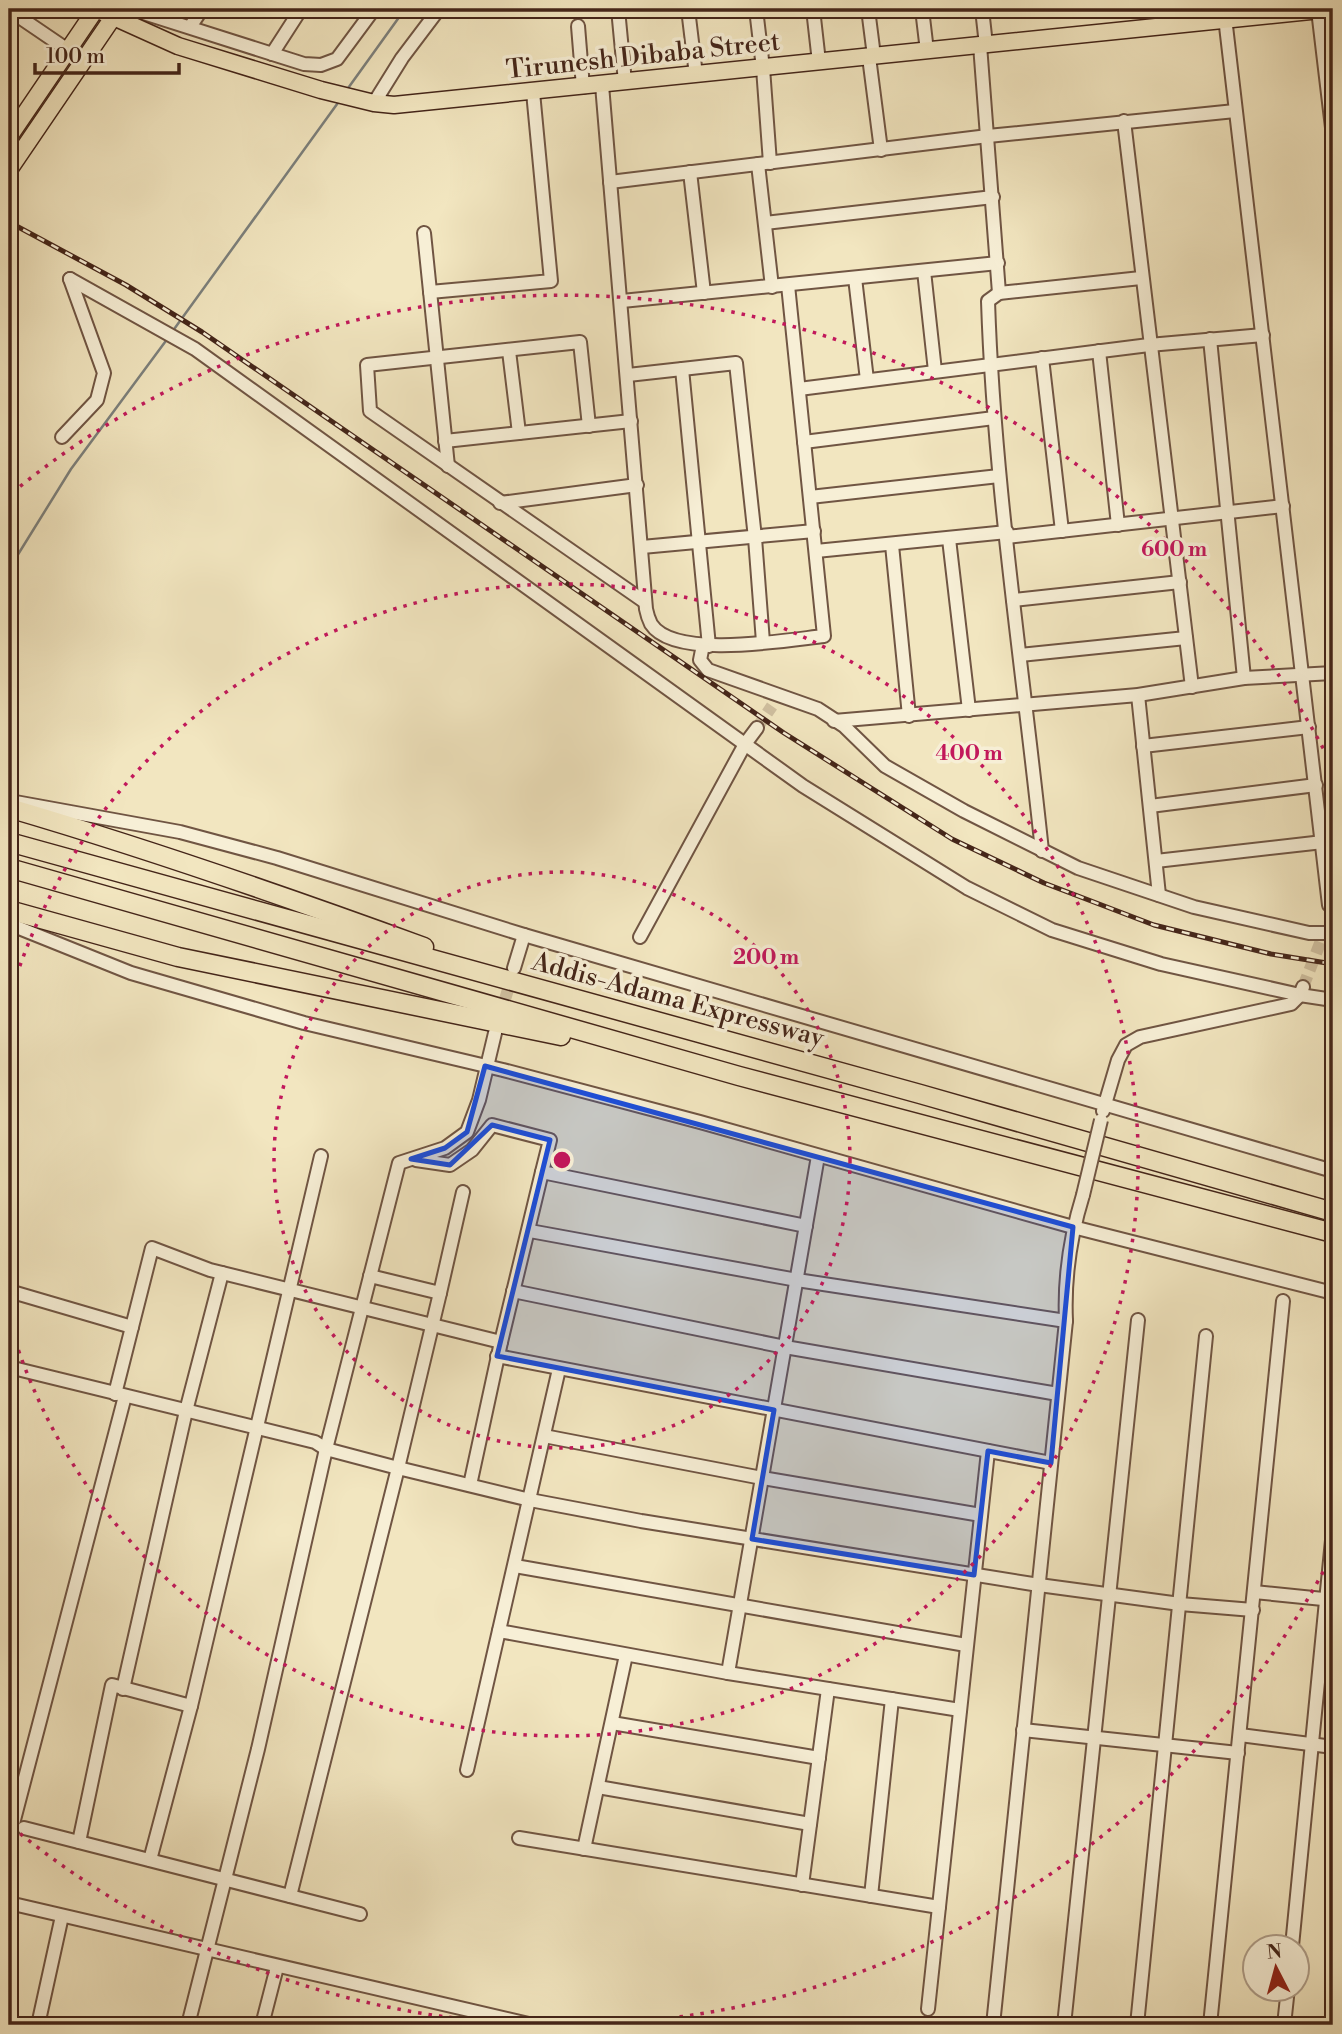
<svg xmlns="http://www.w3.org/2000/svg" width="1342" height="2034" viewBox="0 0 1342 2034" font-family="'Libre Bodoni',serif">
  <rect width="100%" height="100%" fill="#f2e6c0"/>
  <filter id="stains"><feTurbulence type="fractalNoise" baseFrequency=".00286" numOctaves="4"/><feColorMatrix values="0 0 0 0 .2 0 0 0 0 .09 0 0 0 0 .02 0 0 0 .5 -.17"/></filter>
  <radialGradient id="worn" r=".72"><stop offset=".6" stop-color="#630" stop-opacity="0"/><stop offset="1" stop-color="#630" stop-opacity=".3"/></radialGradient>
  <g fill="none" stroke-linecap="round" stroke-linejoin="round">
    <!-- stream -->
    <g stroke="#7c807c" stroke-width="2.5">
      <path d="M346,91l59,-82"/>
      <path d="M172,332l168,-232"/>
      <path d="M9,569l62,-100 97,-131"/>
    </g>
    <!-- minor-tunnel -->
    <g stroke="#cfbf9f" stroke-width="12" stroke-dasharray="12 6" stroke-linecap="butt">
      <path d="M757,728l15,-22"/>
      <path d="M1303,987l21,-54"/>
      <path d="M500,1016l13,-43"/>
    </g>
    <defs>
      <g id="minor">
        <path d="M131,9l173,55 17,1 16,-6 37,-50"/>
        <path d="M618,9l7,73"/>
        <path d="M688,9l8,66"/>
        <path d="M756,9l7,59 7,95"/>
        <path d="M813,9l6,53"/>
        <path d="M868,9l6,47"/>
        <path d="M922,9l5,42"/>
        <path d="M982,9l4,36"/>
        <path d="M1224,9l105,896"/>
        <path d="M9,10l75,51"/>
        <path d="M1318,10l15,126"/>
        <path d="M578,26l5,61"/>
        <path d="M190,27l12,-18"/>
        <path d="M980,45l19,248"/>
        <path d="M272,54l29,-45"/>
        <path d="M869,57l12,93"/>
        <path d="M602,85l44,524c1,5 3,11 5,15 23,36 136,16 173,12l-36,-351"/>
        <path d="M374,103l28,-45 37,-49"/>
        <path d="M1124,121l68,566"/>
        <path d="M758,164l14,123"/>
        <path d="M690,172l14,121"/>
        <path d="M610,182l378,-46 247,-25"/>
        <path d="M765,223l228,-26"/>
        <path d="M424,233l24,233"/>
        <path d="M924,271l11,100"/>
        <path d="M855,278l12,102"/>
        <path d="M70,279l125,70 608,437 164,102 85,42 109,34 139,31 33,5"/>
        <path d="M430,292l121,-11 -18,-189"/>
        <path d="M622,301l376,-38"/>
        <path d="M1210,339l34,339"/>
        <path d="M509,351l10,82"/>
        <path d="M1099,351l19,174"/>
        <path d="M1042,358l20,173"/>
        <path d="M682,369l27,277"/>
        <path d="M628,375l108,-12 19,175 8,104"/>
        <path d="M799,389l350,-44 114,-10"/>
        <path d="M589,426l-9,-84 -213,23 3,46 275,191"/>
        <path d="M62,437l35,-37 7,-27 -34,-94"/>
        <path d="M445,441l186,-20"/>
        <path d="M804,442l190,-24"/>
        <path d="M810,497l189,-21"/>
        <path d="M500,503l137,-18"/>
        <path d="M1007,537l276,-31"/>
        <path d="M949,539l20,171"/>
        <path d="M892,545l17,171"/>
        <path d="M642,547l172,-16"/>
        <path d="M816,551l191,-19"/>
        <path d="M1013,600l167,-18"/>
        <path d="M703,645l-3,15 8,10 110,39 26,17 41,40 79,45 114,57 116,39 115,26h24"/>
        <path d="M1020,655l166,-17"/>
        <path d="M1138,695l21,200"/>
        <path d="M834,721l304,-26 106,-17 89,-5"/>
        <path d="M1143,746l166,-19"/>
        <path d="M10,801l170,31 97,26 247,77 809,236"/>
        <path d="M1150,806l166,-21"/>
        <path d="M1042,851c-19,-183 -48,-366 -54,-550l11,-8 142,-15"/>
        <path d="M1156,861l167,-19"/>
        <path d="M9,924l122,49 173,50 199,47 197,52 373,105 260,66"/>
        <path d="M640,937l105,-193 12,-16"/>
        <path d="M514,968l10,-33"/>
        <path d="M1103,1111l15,-51 8,-15 14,-8 151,-33 9,-9 3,-8"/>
        <path d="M416,1160l34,5 22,-15 20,-25 58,15 -8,32 264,54"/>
        <path d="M530,1231l267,49 269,41"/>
        <path d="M370,1276l70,17 23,-101"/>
        <path d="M9,1291l123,36"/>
        <path d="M513,1291l272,56 273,47"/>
        <path d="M497,1356l554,107"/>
        <path d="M9,1367l306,75 11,7 72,19 132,32 111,21 398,64 141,19 73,6"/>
        <path d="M115,1394l37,-146 58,22 291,72"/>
        <path d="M544,1436l218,42 219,37"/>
        <path d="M470,1485l31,-143 41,-170"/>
        <path d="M515,1566l451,79"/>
        <path d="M1254,1592l79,8"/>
        <path d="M499,1631l229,42 232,37"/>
        <path d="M728,1673l90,-517"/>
        <path d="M123,1689l63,-278 36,-138"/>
        <path d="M612,1723l207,35"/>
        <path d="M1023,1730l215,23"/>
        <path d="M1240,1735l93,12"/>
        <path d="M467,1770l92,-401"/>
        <path d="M598,1787l212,37"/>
        <path d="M24,1828l336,86"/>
        <path d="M519,1838l420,69"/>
        <path d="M9,1839l116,-443"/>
        <path d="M79,1842l33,-157 79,21"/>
        <path d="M584,1849l42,-194"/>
        <path d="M150,1860l41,-154 130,-550"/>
        <path d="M802,1885l26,-196"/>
        <path d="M290,1896l108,-428 42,-175"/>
        <path d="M871,1896l21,-197"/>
        <path d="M9,1903l524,122"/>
        <path d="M1292,1946l41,-416"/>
        <path d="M928,2009l60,-558"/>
        <path d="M38,2025l24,-109"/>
        <path d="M188,2025l70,-276 68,-300 73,-286 46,-15 22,-16 12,-32 16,-67"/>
        <path d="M262,2025l15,-58"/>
        <path d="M993,2025l73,-704c-2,-44 4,-84 17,-126"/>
        <path d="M1064,2025l74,-705"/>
        <path d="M1137,2025l69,-689"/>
        <path d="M1210,2025l73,-724"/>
        <path d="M1284,2025l4,-37"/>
      </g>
      <g id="major">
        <path d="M96,9l82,37 143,44 53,13 20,2 936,-96"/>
        <path d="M9,137l87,-128"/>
        <path d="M9,170l109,-160"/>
      </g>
      <g id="highway">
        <path d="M9,808c140,41 278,89 415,139"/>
        <path d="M9,842l911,252 413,118"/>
        <path d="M9,868l730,208 594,157"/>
        <path d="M9,910l169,47 383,79"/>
      </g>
    </defs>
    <!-- minor casing -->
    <use href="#minor" stroke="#705543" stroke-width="16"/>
    <!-- major casing -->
    <use href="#major" stroke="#442519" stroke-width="19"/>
    <!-- highway casing -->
    <use href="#highway" stroke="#442519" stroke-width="21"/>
    <!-- minor -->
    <use href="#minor" stroke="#f7efd6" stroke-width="12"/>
    <!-- major -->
    <use href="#major" stroke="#f2e6c0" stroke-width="16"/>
    <!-- highway -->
    <use href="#highway" stroke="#f2e6c0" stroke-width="18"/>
    <defs>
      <path id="rail" d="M9,222l117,63 76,47 582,401 168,106 92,44 110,42 117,29 62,10"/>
    </defs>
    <!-- rail casing -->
    <use href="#rail" stroke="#442519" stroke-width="5"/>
    <!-- rail -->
    <use href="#rail" stroke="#f7efd6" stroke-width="2.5" stroke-dasharray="8" stroke-linecap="butt"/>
    <defs>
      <path id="minor-bridge" d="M1083,1195l18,-75"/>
    </defs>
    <!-- minor-bridge casing -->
    <use href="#minor-bridge" stroke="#705543" stroke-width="16" stroke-linecap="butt"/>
    <!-- minor-bridge -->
    <use href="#minor-bridge" stroke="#f7efd6" stroke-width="12"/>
  </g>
  <!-- marked area -->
  <path fill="#1d4ed8" fill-opacity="0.2" stroke="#1d4ed8" stroke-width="5" stroke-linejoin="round" d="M485,1066l588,161 -22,236 -63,-12 -14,124 -222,-36 22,-129 -277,-54 53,-216 -58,-15 -42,40 -39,-6 34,-11 22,-16z"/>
  <!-- distance rings -->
  <g fill="none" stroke="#c2185b" stroke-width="3.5" stroke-dasharray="3.5 7">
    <circle cx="562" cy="1160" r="288"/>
    <path d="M10 996A576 576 0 1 1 10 1324"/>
    <path d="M1333 1553A865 865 0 0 1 12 1827M12 493A865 865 0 0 1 1333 767"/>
  </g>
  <g text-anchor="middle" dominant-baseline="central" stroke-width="7" stroke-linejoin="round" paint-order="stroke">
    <!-- street labels -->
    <g font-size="26" fill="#442519" stroke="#f7efd6">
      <text transform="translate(643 56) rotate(-6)">Tirunesh Dibaba Street</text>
      <text transform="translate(678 1000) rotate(15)">Addis-Adama Expressway</text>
    </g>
  </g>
  <circle cx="562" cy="1160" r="10" fill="#c2185b" stroke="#f7efd6" stroke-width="3.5"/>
  <g font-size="21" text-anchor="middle" font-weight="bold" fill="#c2185b" stroke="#f7efd6" stroke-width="7" stroke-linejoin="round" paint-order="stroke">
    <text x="1174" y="556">600 m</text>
    <text x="969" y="760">400 m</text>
    <text x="766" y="964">200 m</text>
  </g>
  <!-- margin -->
  <rect width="1342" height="2034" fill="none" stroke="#f2e6c0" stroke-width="35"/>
  <rect x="10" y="10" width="1321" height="2013" fill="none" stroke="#442519" stroke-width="3.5"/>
  <rect x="18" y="18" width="1307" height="1999" fill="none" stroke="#442519" stroke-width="2"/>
  <!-- north arrow -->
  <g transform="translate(1276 1968) rotate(354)"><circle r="33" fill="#f7efd6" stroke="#af9e8a" stroke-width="2"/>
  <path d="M0-5L12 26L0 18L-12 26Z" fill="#8f2418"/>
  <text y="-10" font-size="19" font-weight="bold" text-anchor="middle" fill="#442519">N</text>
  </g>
  <!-- scale -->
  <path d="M35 63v10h144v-10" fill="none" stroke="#442519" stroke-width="3.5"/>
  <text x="46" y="63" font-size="21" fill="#442519" stroke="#f7efd6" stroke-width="5" paint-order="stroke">100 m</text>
  <rect width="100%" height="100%" filter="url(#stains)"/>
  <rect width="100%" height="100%" fill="url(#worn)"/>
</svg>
